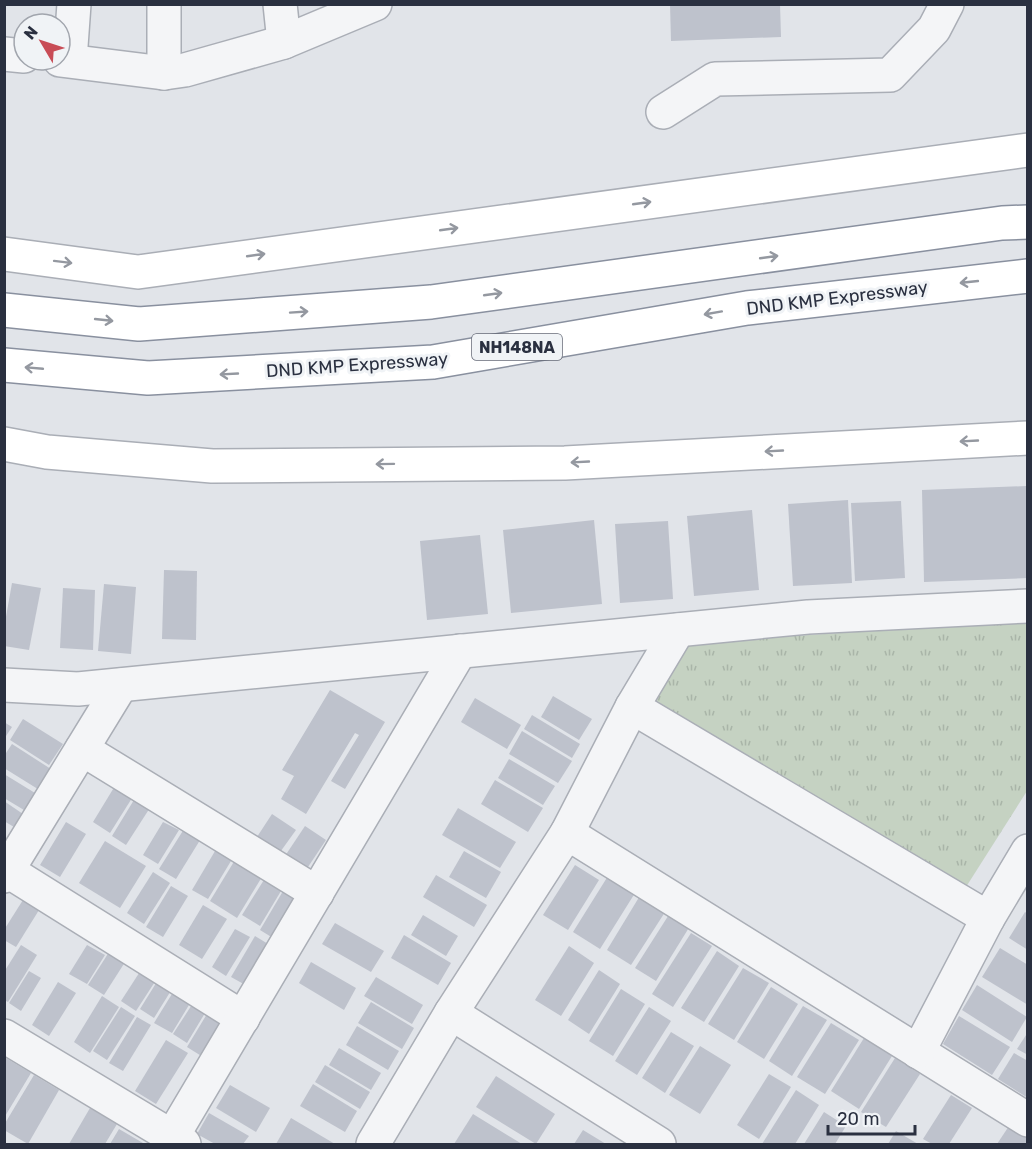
<svg xmlns="http://www.w3.org/2000/svg" width="1032" height="1149" viewBox="0 0 1032 1149" font-family="Rubik,sans-serif">
  <defs>
    <pattern id="park-tufts" width="24" height="20" patternUnits="userSpaceOnUse" patternTransform="scale(1.5)"><rect width="24" height="20" fill="#c5d2c2"/><path d="M3 7l-1-3M5 7V3M7 7l1-3M15 17l-1-3M17 17v-4M19 17l1-3" fill="none" stroke="#a9b5a8"/></pattern>
  </defs>
  <rect width="100%" height="100%" fill="#e1e4e9"/>
  <!-- park -->
  <path fill="url(#park-tufts)" d="M1027,621v170l-61,96 -316,-186 36,-58z"/>
  <!-- building -->
  <g fill="#bec2cc">
    <path d="M670,4h110l1,33 -110,4z"/>
    <path d="M1026,486l2,92 -104,4 -2,-92z"/>
    <path d="M848,500l4,83 -59,3 -5,-82z"/>
    <path d="M901,501l4,77 -50,3 -4,-78z"/>
    <path d="M752,510l7,80 -65,6 -7,-80z"/>
    <path d="M594,520l8,84 -91,9 -8,-83z"/>
    <path d="M668,521l5,78 -53,4 -5,-79z"/>
    <path d="M480,535l8,79 -61,6 -7,-79z"/>
    <path d="M164,570l33,1 -1,69 -34,-1z"/>
    <path d="M12,583l29,5 -12,62 -25,-4v-18z"/>
    <path d="M104,584l32,3 -5,67 -33,-3z"/>
    <path d="M63,588l32,2 -2,60 -33,-2z"/>
    <path d="M330,690l55,32 -40,67 -14,-8 28,-46 -4,-2 -49,81 -25,-15 13,-23 -12,-6z"/>
    <path d="M553,696l39,23 -13,21 -38,-23z"/>
    <path d="M475,698l46,27 -14,24 -46,-27z"/>
    <path d="M532,715l48,29 -8,14 -48,-29z"/>
    <path d="M23,719l40,25 -14,21 -39,-25z"/>
    <path d="M4,722l8,5 -8,12z"/>
    <path d="M522,731l50,30 -14,22 -49,-29z"/>
    <path d="M12,744l42,27 -13,20 -37,-23v-12z"/>
    <path d="M509,759l46,27 -12,19 -45,-27z"/>
    <path d="M4,774l31,19 -11,17 -20,-12z"/>
    <path d="M121,776l18,11 -29,46 -17,-11z"/>
    <path d="M495,780l48,28 -15,24 -47,-28z"/>
    <path d="M140,790l15,10 -29,45 -14,-9z"/>
    <path d="M4,801l19,13 -9,13 -10,-6z"/>
    <path d="M458,808l58,34 -16,26 -58,-33z"/>
    <path d="M272,814l24,16 -18,25 -23,-15z"/>
    <path d="M189,821l16,11 -29,47 -17,-10z"/>
    <path d="M66,822l20,12 -26,43 -20,-12z"/>
    <path d="M163,822l16,8 -21,34 -15,-9z"/>
    <path d="M305,826l21,14 -20,30 -21,-14z"/>
    <path d="M105,841l41,25 -26,42 -41,-25z"/>
    <path d="M218,846l16,10 -26,43 -16,-9z"/>
    <path d="M464,851l37,21 -15,26 -37,-21z"/>
    <path d="M238,855l27,17 -28,46 -27,-17z"/>
    <path d="M575,865l24,15 -31,50 -25,-15z"/>
    <path d="M153,872l17,11 -26,41 -17,-11z"/>
    <path d="M267,875l17,11 -24,40 -18,-11z"/>
    <path d="M436,875l51,30 -13,22 -51,-30z"/>
    <path d="M608,876l27,17 -35,56 -27,-17z"/>
    <path d="M171,886l17,10 -25,41 -17,-10z"/>
    <path d="M286,886l14,8 -27,44 -13,-8z"/>
    <path d="M28,892l16,10 -28,45 -12,-7v-10z"/>
    <path d="M641,894l26,15 -36,56 -24,-15z"/>
    <path d="M203,905l24,14 -25,40 -23,-14z"/>
    <path d="M1025,912l3,2v36l-19,-12z"/>
    <path d="M670,913l20,13 -34,55 -21,-13z"/>
    <path d="M423,915l35,21 -12,20 -35,-21z"/>
    <path d="M335,923l49,28 -13,21 -49,-28z"/>
    <path d="M235,929l15,8 -24,39 -14,-9z"/>
    <path d="M691,933l21,13 -39,61 -21,-13z"/>
    <path d="M404,935l47,28 -13,22 -47,-27z"/>
    <path d="M255,936l18,11 -24,40 -18,-10z"/>
    <path d="M21,945l16,10 -29,47 -4,-2v-28z"/>
    <path d="M87,945l18,10 -18,29 -18,-10z"/>
    <path d="M569,946l25,17 -33,53 -26,-16z"/>
    <path d="M1000,948l28,17v40l-46,-28z"/>
    <path d="M111,949l16,10 -23,36 -16,-10z"/>
    <path d="M717,951l22,15 -35,56 -23,-14z"/>
    <path d="M311,962l45,26 -12,22 -45,-27z"/>
    <path d="M143,967l15,10 -22,34 -15,-10z"/>
    <path d="M743,968l26,15 -35,57 -26,-16z"/>
    <path d="M599,970l21,14 -31,50 -21,-14z"/>
    <path d="M29,971l12,7 -20,33 -12,-8z"/>
    <path d="M376,977l47,28 -11,19 -48,-28z"/>
    <path d="M158,980l14,9 -18,29 -14,-9z"/>
    <path d="M58,982l18,11 -27,43 -17,-11z"/>
    <path d="M977,985l50,32 -15,25 -50,-32z"/>
    <path d="M771,987l27,17 -34,55 -27,-17z"/>
    <path d="M175,989l17,11 -20,33 -18,-10z"/>
    <path d="M621,989l24,15 -32,52 -24,-15z"/>
    <path d="M102,996l17,11 -29,46 -16,-11z"/>
    <path d="M195,1000l13,8 -21,35 -14,-9z"/>
    <path d="M371,1002l43,26 -12,21 -44,-26z"/>
    <path d="M803,1006l24,14 -35,56 -23,-15z"/>
    <path d="M121,1007l14,9 -28,44 -14,-9z"/>
    <path d="M649,1007l22,14 -34,54 -22,-14z"/>
    <path d="M210,1009l16,10 -23,38 -16,-10z"/>
    <path d="M959,1016l51,31 -18,28 -49,-31z"/>
    <path d="M137,1017l14,8 -28,46 -14,-8z"/>
    <path d="M831,1023l28,17 -34,54 -28,-17z"/>
    <path d="M357,1026l42,25 -11,19 -42,-25z"/>
    <path d="M671,1032l23,14 -29,47 -23,-15z"/>
    <path d="M1028,1032v23l-11,-6z"/>
    <path d="M864,1038l28,18 -33,53 -28,-18z"/>
    <path d="M166,1040l22,13 -32,51 -21,-13z"/>
    <path d="M700,1046l31,19 -31,49 -31,-19z"/>
    <path d="M339,1048l42,25 -10,17 -42,-25z"/>
    <path d="M1014,1053l14,8v37l-30,-19z"/>
    <path d="M4,1057l27,16 -27,45z"/>
    <path d="M895,1058l25,16 -34,53 -25,-15z"/>
    <path d="M325,1065l45,27 -10,17 -45,-27z"/>
    <path d="M769,1074l22,13 -32,52 -22,-14z"/>
    <path d="M34,1075l25,15 -31,54 -24,-14v-5z"/>
    <path d="M496,1076l59,38 -19,30 -60,-37z"/>
    <path d="M313,1084l44,27 -12,21 -45,-26z"/>
    <path d="M230,1085l40,23 -14,24 -40,-24z"/>
    <path d="M796,1090l23,15 -24,39h-33z"/>
    <path d="M951,1095l21,13 -23,36h-17l-9,-5z"/>
    <path d="M90,1108l27,16 -12,20h-36z"/>
    <path d="M824,1112l22,14 -11,18h-31z"/>
    <path d="M209,1113l40,23 -6,8h-28l-18,-10z"/>
    <path d="M473,1114l49,30h-68z"/>
    <path d="M291,1118l44,26h-59z"/>
    <path d="M1009,1126l19,11v7h-31z"/>
    <path d="M119,1129l24,14 -2,1h-31z"/>
    <path d="M583,1130l23,14h-32z"/>
    <path d="M896,1131l22,13h-30z"/>
  </g>
  <g fill="none" stroke-linecap="round" stroke-linejoin="round">
    <defs>
      <g id="street">
        <path d="M164,4v69"/>
        <path d="M280,4l4,38"/>
        <path d="M4,54l20,2"/>
        <path d="M60,60l104,13 21,-3 99,-28 91,-38"/>
        <path d="M70,60l4,-56"/>
        <path d="M663,112l52,-33 175,-4 44,-46 13,-25"/>
        <path d="M4,685l74,4 730,-72 220,-11"/>
        <path d="M632,707l356,211"/>
        <path d="M82,749l235,144"/>
        <path d="M567,833l461,287"/>
        <path d="M8,871l235,147"/>
        <path d="M4,876l117,-191"/>
        <path d="M451,1013l208,131"/>
        <path d="M4,1036l180,108"/>
        <path d="M918,1052l70,-134 40,-67"/>
        <path d="M172,1137l288,-486"/>
        <path d="M373,1144l78,-131 116,-180 65,-126 46,-77"/>
      </g>
      <g id="secondary">
        <path d="M4,254l134,18 890,-122"/>
        <path d="M4,444l43,8 165,14 353,-3 463,-25"/>
      </g>
      <g id="highway">
        <path d="M4,310l135,14 292,-22 571,-79 26,-1"/>
        <path d="M4,365l144,13 285,-16 314,-54 281,-32"/>
      </g>
    </defs>
    <!-- street casing -->
    <use href="#street" stroke="#aaaeb6" stroke-width="36"/>
    <!-- secondary casing -->
    <use href="#secondary" stroke="#aaaeb6" stroke-width="36"/>
    <!-- highway casing -->
    <use href="#highway" stroke="#89909f" stroke-width="36"/>
    <!-- street -->
    <use href="#street" stroke="#f4f5f7" stroke-width="33"/>
    <!-- secondary -->
    <use href="#secondary" stroke="#fff" stroke-width="33"/>
    <!-- highway -->
    <use href="#highway" stroke="#fff" stroke-width="33"/>
  </g>
  <!-- one-way arrows -->
  <defs><path id="oneway-shaft" d="M-6 0H5M1.5-3L5.5 0L1.5 3" fill="none" stroke-width="1.6" stroke-linecap="round" stroke-linejoin="round" transform="scale(1.5)"/></defs>
  <g stroke="#9498a0">
    <use href="#oneway-shaft" transform="translate(642 203) rotate(-8)"/>
    <use href="#oneway-shaft" transform="translate(449 229) rotate(-8)"/>
    <use href="#oneway-shaft" transform="translate(256 255) rotate(-8)"/>
    <use href="#oneway-shaft" transform="translate(769 257) rotate(-8)"/>
    <use href="#oneway-shaft" transform="translate(63 262) rotate(7)"/>
    <use href="#oneway-shaft" transform="translate(969 282) rotate(174)"/>
    <use href="#oneway-shaft" transform="translate(493 294) rotate(-8)"/>
    <use href="#oneway-shaft" transform="translate(299 312) rotate(-4)"/>
    <use href="#oneway-shaft" transform="translate(713 313) rotate(170)"/>
    <use href="#oneway-shaft" transform="translate(104 320) rotate(6)"/>
    <use href="#oneway-shaft" transform="translate(34 368) rotate(-175)"/>
    <use href="#oneway-shaft" transform="translate(229 374) rotate(177)"/>
    <use href="#oneway-shaft" transform="translate(969 441) rotate(177)"/>
    <use href="#oneway-shaft" transform="translate(774 451) rotate(177)"/>
    <use href="#oneway-shaft" transform="translate(580 462) rotate(177)"/>
    <use href="#oneway-shaft" transform="translate(385 464) rotate(179)"/>
  </g>
  <g text-anchor="middle" dominant-baseline="central" stroke-width="6" stroke-linejoin="round" paint-order="stroke">
    <!-- shield labels -->
    <rect fill="#f0f3f6" stroke="#656a77" stroke-width="1.5" x="472" y="334" width="90" height="26" rx="4.5"/>
    <g font-size="16" font-weight="bold" fill="#2a3040">
      <text x="517" y="347">NH148NA</text>
    </g>
    <!-- street labels -->
    <g font-size="18" fill="#2a3040" stroke="#f0f3f6">
      <text transform="translate(837 298) rotate(-7)">DND KMP Expressway</text>
      <text transform="translate(357 365) rotate(-4)">DND KMP Expressway</text>
    </g>
  </g>
  <!-- border -->
  <rect width="1032" height="1149" fill="none" stroke="#2a3040" stroke-width="12"/>
  <!-- north arrow -->
  <g transform="translate(42 42) rotate(309)"><circle r="28" fill="#f0f3f6" stroke="#a1a5ad" stroke-width="1.5"/>
  <path d="M0-4.5L10 22L0 15L-10 22Z" fill="#c84c56"/>
  <text y="-9" font-size="16" font-weight="bold" text-anchor="middle" fill="#2a3040">N</text>
  </g>
  <!-- scale -->
  <path d="M828 1125v9h87v-9" fill="none" stroke="#2a3040" stroke-width="3"/>
  <text x="837" y="1125" font-size="18" fill="#2a3040" stroke="#f0f3f6" stroke-width="4.5" paint-order="stroke">20 m</text>
</svg>
